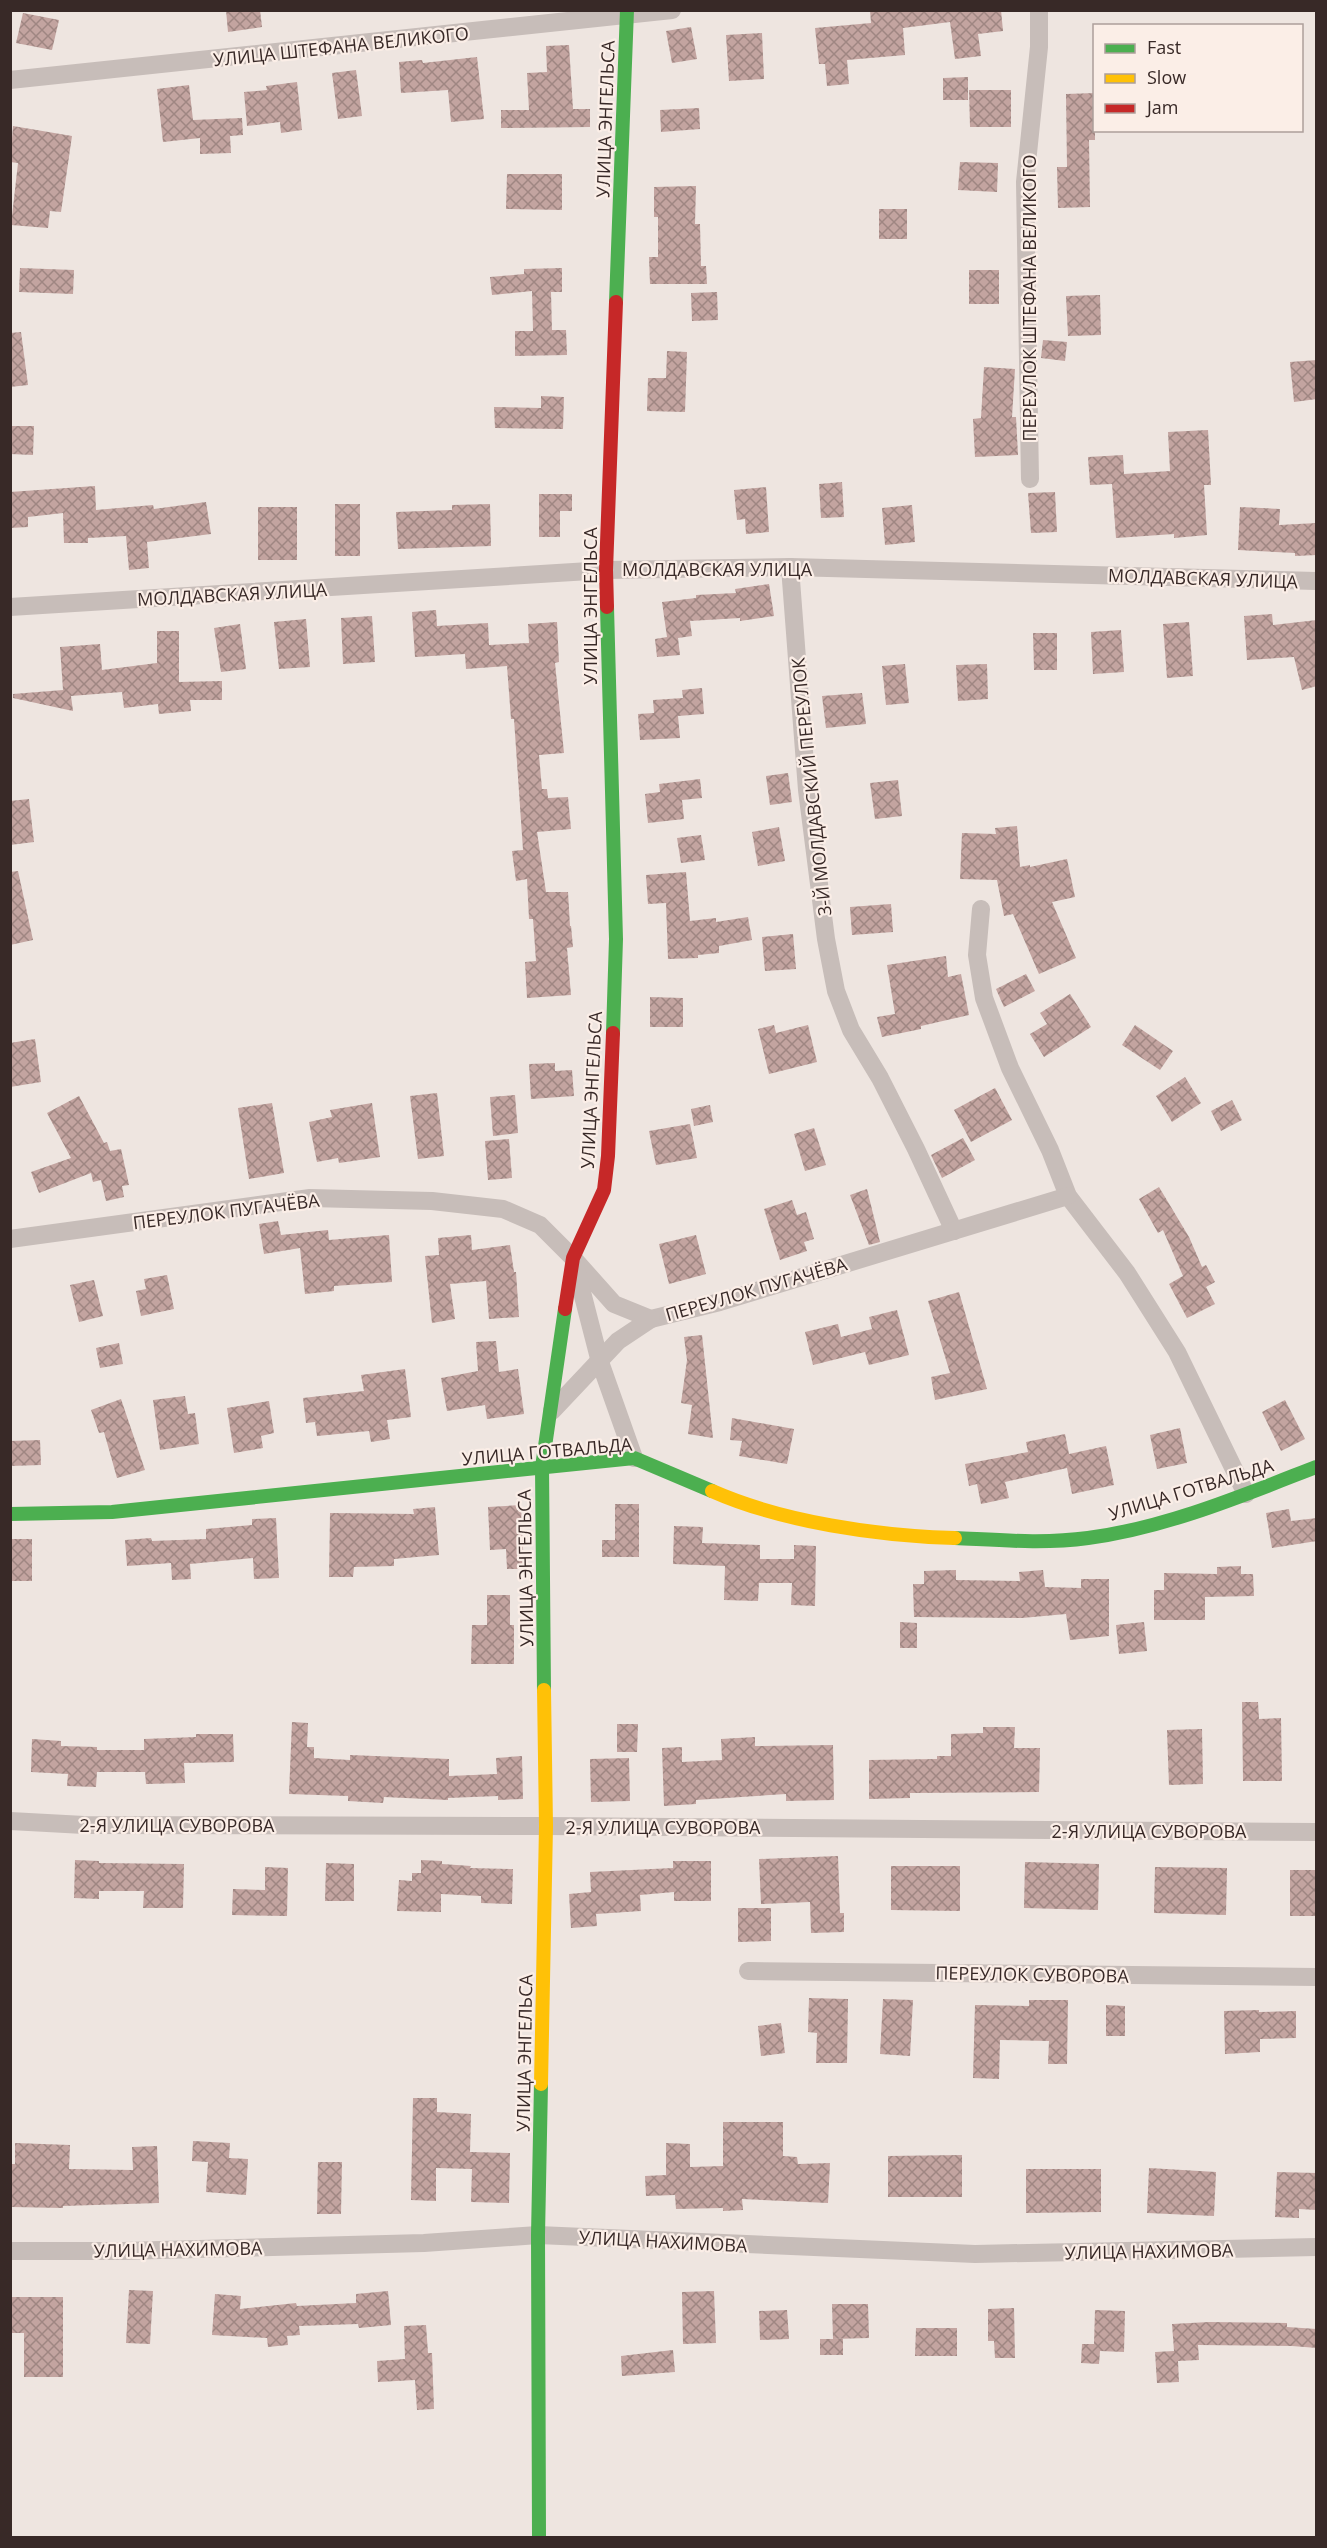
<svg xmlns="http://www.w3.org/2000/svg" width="1327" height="2548" viewBox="0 0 1327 2548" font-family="'Open Sans',sans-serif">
  <defs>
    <pattern id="building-cross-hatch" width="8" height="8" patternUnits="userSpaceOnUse" patternTransform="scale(1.5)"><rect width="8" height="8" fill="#c3a4a0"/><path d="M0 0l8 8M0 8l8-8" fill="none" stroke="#9f8682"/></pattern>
  </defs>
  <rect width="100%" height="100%" fill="#eee5e0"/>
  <!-- building -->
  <g fill="url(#building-cross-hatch)">
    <path d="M226,10h34l2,17 -34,5z"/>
    <path d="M870,10h131l2,21 -25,3 3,22 -26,3 -5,-37 -47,6 2,27 -58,5 2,24 -22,2 -2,-22h-6l-4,-36 56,-5z"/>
    <path d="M23,13l36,7 -7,30 -36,-7z"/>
    <path d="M691,27l6,32 -25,4 -6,-32z"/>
    <path d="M762,33l2,46 -35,2 -3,-46z"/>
    <path d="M569,45l4,64h17v18l-89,1v-18h28l-2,-37 20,-1 -1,-26z"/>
    <path d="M477,57l7,62 -33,3 -3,-32 -47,3 -2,-31 23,-2 1,3z"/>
    <path d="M356,70l6,46 -24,3 -6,-46z"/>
    <path d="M968,77v23h-25v-22z"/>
    <path d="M297,82l5,48 -21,3 -1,-11 -33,4 -3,-34 23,-2 -1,-4z"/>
    <path d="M189,85l4,35 49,-2 1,17 -13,1 1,17 -31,1v-16l-37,4 -6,-53z"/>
    <path d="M969,90h42v37h-41z"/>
    <path d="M1095,93v47h-6l1,67 -32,1 -1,-41h10l-1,-73z"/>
    <path d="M699,108l1,21 -39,3 -1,-22z"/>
    <path d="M13,126l59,10 -11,76 -11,-1 -2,17 -37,-3 7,-62 -8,-1z"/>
    <path d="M960,162l38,1 -1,29 -39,-2z"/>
    <path d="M507,174h55v36l-56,-1z"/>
    <path d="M696,186l-1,38h5l1,42h5l1,18h-57l-1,-27h9v-40h-4v-30z"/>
    <rect x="879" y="209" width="28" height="30"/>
    <path d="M20,268l54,2 -1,24 -54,-2z"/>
    <path d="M562,268v24h-11l1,38h14l1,25 -52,1v-25h18l-1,-40 -40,4 -2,-18 34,-3v-5z"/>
    <rect x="969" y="270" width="30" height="34"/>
    <path d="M717,292l1,28 -26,1 -1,-28z"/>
    <path d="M1100,295l1,40 -33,1 -2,-40z"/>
    <path d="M21,332l7,53 -18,2v-54z"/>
    <path d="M1043,340l24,2 -2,19 -24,-3z"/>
    <path d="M667,351l20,1 -2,60 -38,-1 1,-33h18z"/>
    <path d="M1317,360v39l-23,3 -4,-40z"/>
    <path d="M984,367l31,2 -3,48h4l2,38 -43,2 -2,-38 8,-1z"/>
    <path d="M541,396l23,1 -1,32 -68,-1 -1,-21 47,1z"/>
    <path d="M10,426h24l-1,29 -23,-1z"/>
    <path d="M1208,430l3,55h-7l3,50 -33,3v-4l-58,4 -4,-54 -22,1 -2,-28 35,-2 1,19 46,-3 -2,-39z"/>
    <path d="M842,482l2,35 -23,1 -2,-34z"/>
    <path d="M95,486l1,24 57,-5 1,4 52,-7 5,32 -64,8 2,26 -20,2 -3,-34 -38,2v5h-24l-1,-30 -35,4v10l-18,1v-36z"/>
    <path d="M766,487l3,45 -23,2 -1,-15 -8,1 -3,-30z"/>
    <path d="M1055,492l2,40 -26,1 -3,-40z"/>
    <path d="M539,494h33v17h-12v26h-21z"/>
    <rect x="335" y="504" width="25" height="52"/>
    <path d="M490,504l1,42 -93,3 -2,-37 56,-2v-5z"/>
    <path d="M912,505l3,37 -30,3 -3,-37z"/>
    <rect x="258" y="507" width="39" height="53"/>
    <path d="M1240,507l40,2 -1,16 38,-2v32l-22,1v-3l-57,-3z"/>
    <path d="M769,584l5,32 -34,5v-3l-50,3 2,15 -14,2 2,17 -23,2 -2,-18 12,-2 -5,-35 34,-4v-3l40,-2 -1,-4z"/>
    <path d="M436,610l1,16 51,-3 1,22 40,-2 -1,-19 29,-2 2,40 -4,1 9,90 -25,2 3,34h5l1,9 20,-1 3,32 -34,3 9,60h22l2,34h1l2,21 -6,1 4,47 -44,3 -2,-36 11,-1 -3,-42h-4l-2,-40 -11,2 -4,-30 11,-1 -9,-131h-3l-4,-53 -41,3 -1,-15 -50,3 -3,-45z"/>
    <path d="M1272,614l1,11 44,-5v66l-15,4 -8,-33 -47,3 -3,-44z"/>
    <path d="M372,616l3,46 -32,2 -2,-46z"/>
    <path d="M306,619l4,48 -31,2 -5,-47z"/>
    <path d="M1189,622l4,54 -26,2 -4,-54z"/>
    <path d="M240,624l6,45 -25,3 -7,-44z"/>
    <path d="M1121,630l3,42 -31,2 -2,-42z"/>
    <path d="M157,631h22v51l43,-1v19h-32l1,11 -32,3 -1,-10 -34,4 -2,-16 -51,4 2,15 -60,-13v-4l50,-4 -3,-43 40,-3 2,26 55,-7z"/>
    <path d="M1033,633h24v37h-23z"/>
    <path d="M905,664l4,39 -23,2 -4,-39z"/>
    <path d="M987,664l1,35 -30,2 -2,-36z"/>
    <path d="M702,688l2,26 -26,2 2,22 -40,2 -2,-26 16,-1 -1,-13 30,-2 -1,-8z"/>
    <path d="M862,693l4,31 -40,4 -4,-32z"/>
    <path d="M788,773l4,29 -22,3 -4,-29z"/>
    <path d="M700,779l2,19 -20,2 2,19 -36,4 -3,-29 15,-2 -1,-8z"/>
    <path d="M898,780l4,36 -27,3 -5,-36z"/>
    <path d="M29,799l5,43 -24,3v-44z"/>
    <path d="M1017,826l3,41 10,-2v2l37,-8 8,38 -23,5 24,56 -37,16 -26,-60 -9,2 -7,-36 -37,-1 2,-46 34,1 -1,-6z"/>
    <path d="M779,827l6,34 -27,5 -6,-34z"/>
    <path d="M701,835l4,25 -24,3 -4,-25z"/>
    <path d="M18,871l15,69 -23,5v-73z"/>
    <path d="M686,872l4,49 26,-3v4l32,-5 4,23 -33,6v7l-21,2v3l-30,1 -2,-56 -18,1 -2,-29z"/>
    <path d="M891,904l2,28 -41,3 -2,-28z"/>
    <path d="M793,934l3,35 -31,2 -3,-34z"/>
    <path d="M946,956l2,21 13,-3 8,41 -48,11v3l-39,8 -5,-20 18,-3 -8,-49z"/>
    <path d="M1026,974l9,17 -31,16 -8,-18z"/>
    <path d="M1070,994l21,33 -47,30 -14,-23 17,-10 -7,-11z"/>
    <path d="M650,997l33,1v29h-33z"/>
    <path d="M774,1025l2,8 32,-8 9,37 -48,12 -11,-45z"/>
    <path d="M1135,1025l38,26 -13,19 -38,-25z"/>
    <path d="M35,1039l6,43 -31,5v-44z"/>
    <path d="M555,1063v8l17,-1 2,26 -43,3 -2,-35z"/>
    <path d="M1185,1077l16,26 -29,19 -16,-26z"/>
    <path d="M995,1088l17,32 -41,22 -17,-32z"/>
    <path d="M437,1093l7,63 -26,3 -8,-63z"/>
    <path d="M515,1095l3,38 -25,3 -3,-39z"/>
    <path d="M79,1096l25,47 3,-1 3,9 11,-2 8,36 -7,1 2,11 -18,4 -5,-21 -8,2 -2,-9 -52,20 -8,-21 40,-14 -24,-45z"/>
    <path d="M1232,1100l10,20 -21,11 -10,-20z"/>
    <path d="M272,1103l12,70 -35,6 -11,-71z"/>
    <path d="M372,1103l8,54 -41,6 -1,-5 -21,4 -8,-40 23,-5 -2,-7z"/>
    <path d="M710,1105l3,17 -19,4 -3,-17z"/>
    <path d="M690,1124l7,34 -41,7 -7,-34z"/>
    <path d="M814,1128l12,37 -21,6 -11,-37z"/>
    <path d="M963,1138l12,22 -33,18 -11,-23z"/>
    <path d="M509,1139l3,39 -24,2 -3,-39z"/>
    <path d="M1159,1187l30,50 13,30 4,-2 9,17 -9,5 9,17 -28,14 -18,-34 14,-8 -20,-46 -5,3 -19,-34z"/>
    <path d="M867,1189l13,53 -11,3 -19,-50z"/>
    <path d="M792,1200l5,15 9,-3 8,27 -10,3 3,9 -27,9 -16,-51z"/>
    <path d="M278,1221l3,14 47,-5 1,10 60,-5 3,47 -58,4v5l-29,3 -5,-46 -36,6 -5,-30z"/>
    <path d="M471,1235l1,15 38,-5 4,27h2l3,45 -30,2 -3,-38 -36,3 5,35 -23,4 -7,-67 14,-1 -1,-17z"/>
    <path d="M696,1235l10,39 -37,10 -10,-40z"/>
    <path d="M167,1275l7,34 -33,7 -5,-25 10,-2 -2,-10z"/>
    <path d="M94,1280l9,36 -24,6 -9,-37z"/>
    <path d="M959,1292l28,97 -52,11 -4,-23 19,-4 -22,-72z"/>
    <path d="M897,1310l12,45 -40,10 -4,-13 -52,13 -8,-33 33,-8 3,13 31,-8 -3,-12z"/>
    <path d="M702,1335l11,103 -25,-4 4,-29 -11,-2 6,-43 -3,-23z"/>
    <path d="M496,1341l3,31 19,-3 6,45 -37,5 -2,-14 -38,6 -6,-33 37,-7 -2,-29z"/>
    <path d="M119,1343l4,21 -23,4 -4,-20z"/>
    <path d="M405,1369l6,48 -24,3 3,19 -19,3 -2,-11 -52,5 -2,-14 -9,1 -3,-25 61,-7 -3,-16z"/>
    <path d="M185,1396l3,18 7,-1 4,31 -39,6 -7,-50z"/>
    <path d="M121,1399l24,71 -28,8 -13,-46 -5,1 -8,-23z"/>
    <path d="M1285,1400l20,39 -24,12 -19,-39z"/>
    <path d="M269,1401l5,32 -13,3 2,12 -29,5 -7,-45z"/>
    <path d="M732,1418l62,11 -7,35 -48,-8 3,-15 -12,-1z"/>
    <path d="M1180,1428l7,35 -30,6 -7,-34z"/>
    <path d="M1065,1434l4,20 37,-8 8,39 -42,9 -5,-26 -62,14 4,16 -28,6 -4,-20 -8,2 -4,-22 63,-12 -2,-10z"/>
    <path d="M40,1440l1,25 -31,1v-25z"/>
    <path d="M615,1504h24v53h-37v-17h13z"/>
    <path d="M521,1505l3,64h-17l-1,-20 -16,1 -2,-43z"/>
    <path d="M435,1507l4,48 -45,4v7l-40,1 -1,10h-24l1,-64 84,1 -1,-5z"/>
    <path d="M1289,1509l2,12 26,-3v23l-45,7 -6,-35z"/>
    <path d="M276,1518l3,60 -25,1 -1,-21 -63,6 1,15 -19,1 -1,-17 -44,3 -2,-26 26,-2 1,3 54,-2v-10l46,-4v-6z"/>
    <path d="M674,1526l29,1 -1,16 58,2v14h34v-14l22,1 -1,60 -24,-1 1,-22h-33l-1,18 -34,-1 1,-34 -52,-2z"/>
    <rect x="10" y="1539" width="22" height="42"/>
    <path d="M1241,1566v8h12l1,22 -49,1v23h-51v-30h10v-17l53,1v-7z"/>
    <path d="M956,1570v10l64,1 -1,-9 24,-2 2,17 36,1v-9h28v57l-39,4 -4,-26 -44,4 -108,-1 -1,-33h11v-13z"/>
    <path d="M487,1595h23v30h4v39h-43l1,-39h15z"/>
    <path d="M900,1622l17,1v25h-17z"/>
    <path d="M1144,1622l3,29 -28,3 -3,-29z"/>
    <path d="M1242,1702h16l1,17 22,-1 1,63h-39z"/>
    <path d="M292,1722l16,1 -1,24h7v11l36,2v-5l99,4v17l48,-2 -1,-16 26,-2 1,43 -25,1v-4l-50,2v2l-64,-3 -1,6 -35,-2v-5l-59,-2z"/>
    <path d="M617,1724h21l-1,28h-20z"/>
    <path d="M983,1727h32l-1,21h26l-1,44 -129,1v5l-41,1v-39l68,-1v-3h14v-22l32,-1z"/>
    <path d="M1202,1729l1,55 -34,1 -2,-55z"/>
    <path d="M196,1734h37l1,28 -50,1 1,20 -39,1 -1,-12h-48l-1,15 -29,-1 1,-12 -37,-2 1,-33 29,2v5l36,1v3h47v-11l52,-2z"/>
    <path d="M755,1737v9l78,-1 1,55 -48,1v-7l-90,6v4l-32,2 -2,-58 20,-1v15l40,-2 -1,-21z"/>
    <path d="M629,1758l1,43 -39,1 -1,-43z"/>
    <path d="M838,1856l2,57h4v19l-33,1 -1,-31 -49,2 -2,-45z"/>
    <path d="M75,1860l24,1v2l85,1 -1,44h-40l1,-17h-45v8l-25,-1z"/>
    <path d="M421,1860l21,1v3l29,2 -1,2 43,1 -1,35 -31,-1v-7l-40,-2v18l-44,-1 2,-31 13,1v-8h9z"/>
    <path d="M673,1861h38v40h-37v-9l-34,3 1,16 -45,3 1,12 -26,2 -2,-34 22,-2 -1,-20 83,-4z"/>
    <path d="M1025,1862l74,2 -1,46 -74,-2z"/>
    <path d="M326,1863l28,1v37h-29z"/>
    <path d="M891,1866h69v45l-69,-1z"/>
    <path d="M265,1867l23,1 -1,48 -55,-1 1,-26 32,1z"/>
    <path d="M1155,1867l72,1 -1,47 -72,-2z"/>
    <rect x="1290" y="1870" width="27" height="46"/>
    <path d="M738,1908h33v33l-33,1z"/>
    <path d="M809,1998l39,1 -1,64h-31l1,-30 -9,-1z"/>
    <path d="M883,1999l30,1 -3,56 -30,-2z"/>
    <path d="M1029,2000h39l-1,64h-19l1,-23 -49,-1 -1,39 -26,-1 2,-73 54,1z"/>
    <path d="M1106,2005l19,1v30h-19z"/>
    <path d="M1259,2010v2l37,-1v27l-36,1v13l-35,2 -1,-43z"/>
    <path d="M781,2023l4,30 -24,3 -3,-30z"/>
    <path d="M413,2098h24v14l34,2 -1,38 40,1 -1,50 -38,-1 1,-33 -36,-1v33l-25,-1z"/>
    <path d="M723,2122h60v34l14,1 1,7 32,-1 -2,40 -86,-4 1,11 -20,1v-3l-47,1 -1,-14 -29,1 -1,-20 21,-1v-32l24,1v23l33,-1z"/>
    <path d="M193,2141l37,2 -1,15 19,1 -2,36 -40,-3 2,-30 -16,-1z"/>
    <path d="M15,2143l55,2 -1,24 64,1 -1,-23 25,-1 2,57 -96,3v2l-51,-1 -2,-43h5z"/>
    <path d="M962,2155v42h-74v-41z"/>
    <path d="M318,2162h24l-1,52h-24z"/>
    <path d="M1149,2168l67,4 -2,44 -67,-3z"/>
    <path d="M1026,2169h75v43l-75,1z"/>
    <path d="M1277,2172l40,1v37l-18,-1v9l-24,-1z"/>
    <path d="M129,2290l24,1 -3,53 -24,-1z"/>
    <path d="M388,2291l3,34 -32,3 -1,-4 -59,2 1,9 -13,1 1,9 -20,2 -1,-9 -55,-3 3,-41 26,2 -1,13 56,-6 1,3 59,-3v-9z"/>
    <path d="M714,2291l2,52 -33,1 -1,-52z"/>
    <path d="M10,2297h53v80h-39v-44h-14z"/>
    <path d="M832,2304h36l1,34 -36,1z"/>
    <path d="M1014,2308l1,50h-20l-1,-17h-6v-32z"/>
    <path d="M787,2310l2,29 -29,1 -1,-29z"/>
    <path d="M1095,2310l30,1 -1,41 -24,-1 -1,13 -18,-1 1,-19h12z"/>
    <path d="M1209,2322l78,1v4l30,2v19l-25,-2 -94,-1 1,15 -21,1 1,21 -22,1 -2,-31 19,-1 -2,-27z"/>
    <path d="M426,2325l2,28h4l2,56 -17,1 -2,-30 -37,2 -1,-21 28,-2 -1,-33z"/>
    <path d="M916,2328h41v28h-42z"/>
    <rect x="820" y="2339" width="23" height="16"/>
    <path d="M673,2350l2,22 -53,4 -1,-20z"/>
  </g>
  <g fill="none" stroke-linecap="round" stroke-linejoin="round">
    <!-- street -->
    <g stroke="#c7bdb9" stroke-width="18">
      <path d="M10,80l662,-70"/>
      <path d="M1030,479l-5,-297 14,-135v-37"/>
      <path d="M790,567l17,223 19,149 10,52 15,39 29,48 36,71 38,82"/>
      <path d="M10,607l596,-37 184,-3 526,14"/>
      <path d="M981,909l-4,46 7,43 26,70 40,82 18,46 59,77 50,79 69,142"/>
      <path d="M10,1239l300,-41 122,3 71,8 37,16 33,33 41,46 37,15 69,-17 348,-106"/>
      <path d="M575,1265l25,97 34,96"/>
      <path d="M552,1411l66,-70 33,-22"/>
      <path d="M10,1821l74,4 462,1 770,6"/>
      <path d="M748,1971l568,6"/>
      <path d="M10,2251h112l302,-8 114,-8 437,19 341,-7"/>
    </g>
    <!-- fast -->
    <g stroke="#4caf50" stroke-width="14">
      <path d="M616,302l11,-292"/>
      <path d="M607,607l9,332 -3,94"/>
      <path d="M10,1514l102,-2 522,-54 78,33"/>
      <path d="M955,1538c44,2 89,6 133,0 77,-10 156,-43 228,-71"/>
      <path d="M544,1690l-2,-223 23,-158"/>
      <path d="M539,2538l-1,-303 3,-151"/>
    </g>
    <!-- slow -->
    <g stroke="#ffc107" stroke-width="14">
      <path d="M712,1491c70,31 166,45 243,47"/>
      <path d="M541,2084l5,-258 -2,-136"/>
    </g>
    <!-- jam -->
    <g stroke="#c62828" stroke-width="14">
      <path d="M607,607l-1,-37 10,-268"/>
      <path d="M565,1309l8,-51 31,-68 4,-34 5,-123"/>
    </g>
  </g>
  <g text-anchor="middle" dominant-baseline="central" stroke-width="4.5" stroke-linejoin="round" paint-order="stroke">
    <!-- street labels -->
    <g font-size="18" fill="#382927" stroke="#fbeee7">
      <text transform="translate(341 46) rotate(-6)">УЛИЦА ШТЕФАНА ВЕЛИКОГО</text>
      <text transform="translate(605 119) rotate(-88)">УЛИЦА ЭНГЕЛЬСА</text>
      <text transform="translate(1029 298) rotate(-90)">ПЕРЕУЛОК ШТЕФАНА ВЕЛИКОГО</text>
      <text x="717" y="569">МОЛДАВСКАЯ УЛИЦА</text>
      <text transform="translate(1203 578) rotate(2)">МОЛДАВСКАЯ УЛИЦА</text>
      <text transform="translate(232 594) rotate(-3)">МОЛДАВСКАЯ УЛИЦА</text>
      <text transform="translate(590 606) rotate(-90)">УЛИЦА ЭНГЕЛЬСА</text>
      <text transform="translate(811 787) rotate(-96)">3-Й МОЛДАВСКИЙ ПЕРЕУЛОК</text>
      <text transform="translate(591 1090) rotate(-87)">УЛИЦА ЭНГЕЛЬСА</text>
      <text transform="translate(226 1211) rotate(-7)">ПЕРЕУЛОК ПУГАЧЁВА</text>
      <text transform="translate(756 1289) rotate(-16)">ПЕРЕУЛОК ПУГАЧЁВА</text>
      <text transform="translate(547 1451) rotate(-5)">УЛИЦА ГОТВАЛЬДА</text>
      <text transform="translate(1191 1489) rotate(-17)">УЛИЦА ГОТВАЛЬДА</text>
      <text transform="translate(525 1568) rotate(-91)">УЛИЦА ЭНГЕЛЬСА</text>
      <text x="177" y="1825">2-Я УЛИЦА СУВОРОВА</text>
      <text x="663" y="1827">2-Я УЛИЦА СУВОРОВА</text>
      <text x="1149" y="1831">2-Я УЛИЦА СУВОРОВА</text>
      <text transform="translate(1032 1974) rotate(1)">ПЕРЕУЛОК СУВОРОВА</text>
      <text transform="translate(524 2053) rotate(-89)">УЛИЦА ЭНГЕЛЬСА</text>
      <text transform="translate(663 2241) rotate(3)">УЛИЦА НАХИМОВА</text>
      <text transform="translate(178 2249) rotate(-1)">УЛИЦА НАХИМОВА</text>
      <text transform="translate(1149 2251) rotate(-1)">УЛИЦА НАХИМОВА</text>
    </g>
  </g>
  <!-- border -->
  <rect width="1327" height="2548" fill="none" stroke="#382927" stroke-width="24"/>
  <!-- legend -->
  <rect x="1093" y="24" width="210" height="108" fill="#fbeee7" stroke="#ad9f9a" stroke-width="1.5"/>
  <rect x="1105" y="44" width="30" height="9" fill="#4caf50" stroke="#ad9f9a" stroke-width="1.5"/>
  <text x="1147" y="54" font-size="18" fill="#382927">Fast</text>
  <rect x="1105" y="74" width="30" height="9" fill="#ffc107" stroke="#ad9f9a" stroke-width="1.5"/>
  <text x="1147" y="84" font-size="18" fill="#382927">Slow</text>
  <rect x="1105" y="104" width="30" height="9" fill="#c62828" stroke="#ad9f9a" stroke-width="1.5"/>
  <text x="1147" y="114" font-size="18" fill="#382927">Jam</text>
</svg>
